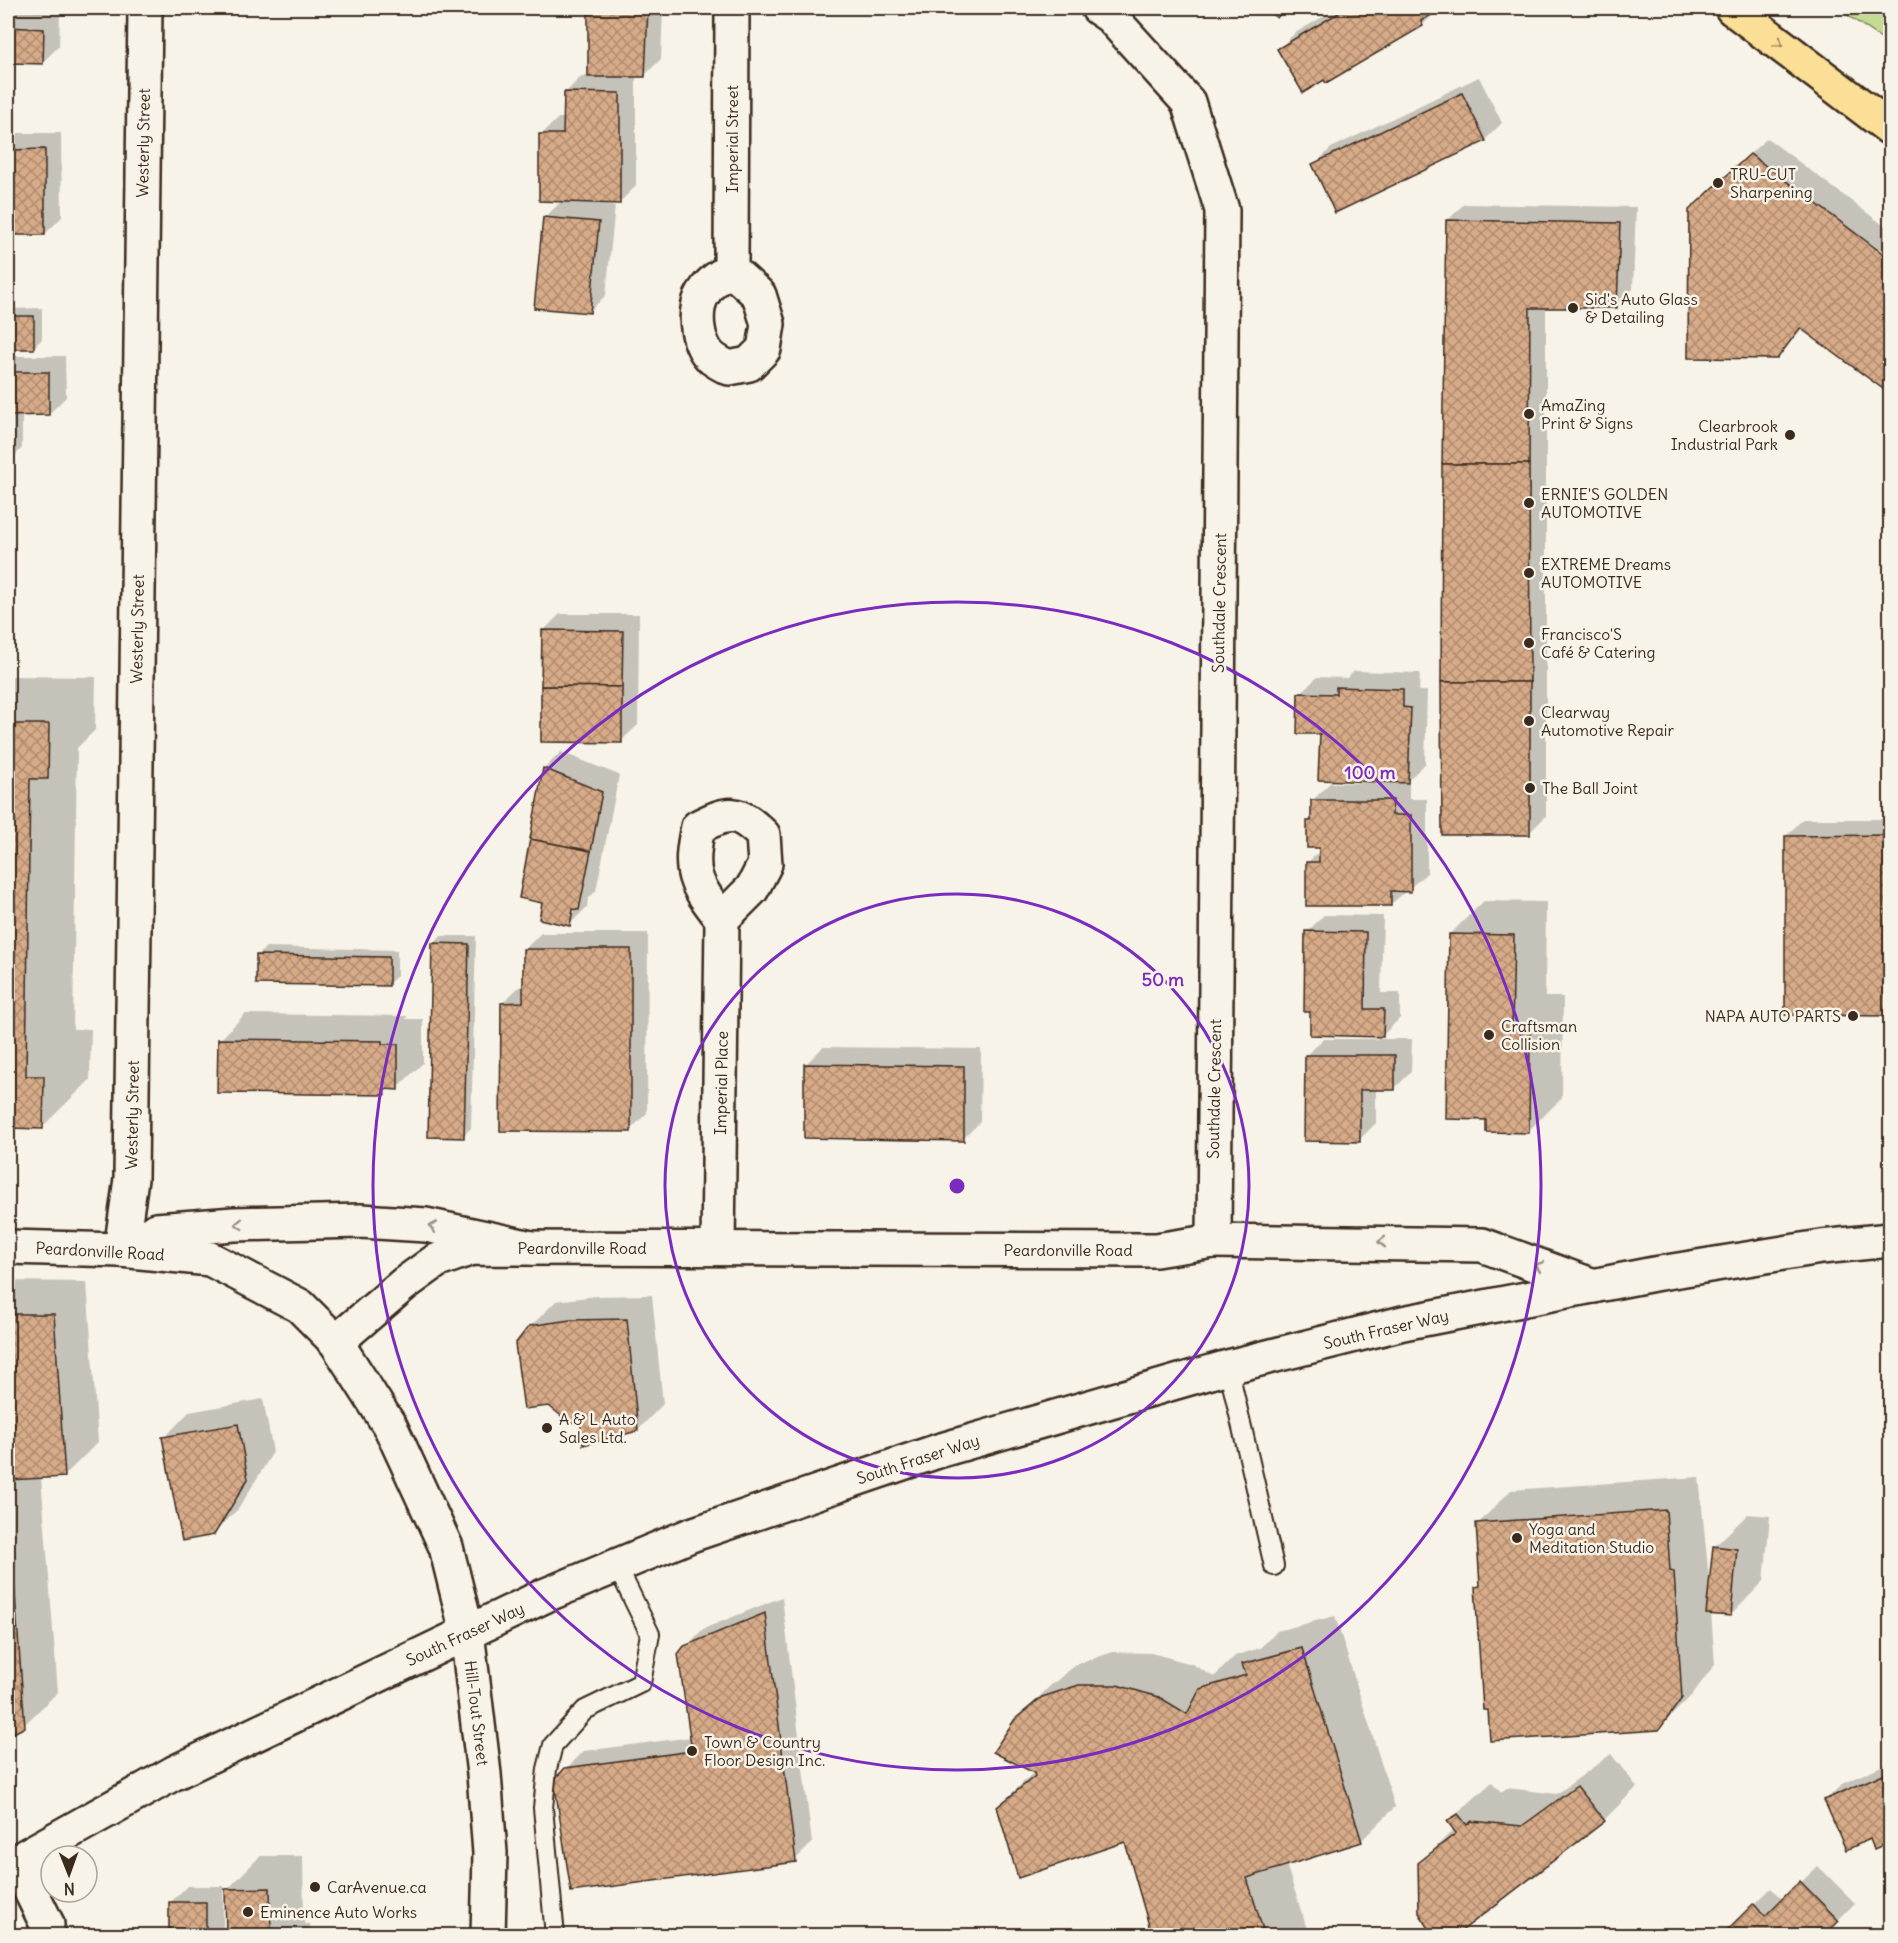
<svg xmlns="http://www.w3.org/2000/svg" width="1898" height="1943" viewBox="0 0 1898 1943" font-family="Delius,sans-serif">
  <defs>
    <pattern id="building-cross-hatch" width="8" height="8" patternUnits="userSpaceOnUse" patternTransform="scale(1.5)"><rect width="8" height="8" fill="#d7ab88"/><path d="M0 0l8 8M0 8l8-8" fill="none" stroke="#b08b6f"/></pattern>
  </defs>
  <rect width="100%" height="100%" fill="#f7f3e8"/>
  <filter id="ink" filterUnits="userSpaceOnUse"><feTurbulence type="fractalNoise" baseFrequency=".0167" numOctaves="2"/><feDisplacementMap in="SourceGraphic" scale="12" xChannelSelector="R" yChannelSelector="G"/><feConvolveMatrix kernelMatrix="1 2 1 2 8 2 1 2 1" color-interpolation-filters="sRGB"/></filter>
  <g filter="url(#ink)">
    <!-- grass -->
    <path fill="#c2dc93" stroke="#7e8358" stroke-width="1.5" d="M1837,8h53v36z"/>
    <!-- shadow -->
    <g fill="#0003">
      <path d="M10,8h42l-4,4h12l-1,34 -17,17 -34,-1v-52z"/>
      <path d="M590,8h73l-2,51 -17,17h-8v110l-17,17h-11v2l7,1 -9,89 -17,17 -45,-94 19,-18 -22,-65 17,-17h7v-25l17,-17h7z"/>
      <path d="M1338,8h103l-19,17 -144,25 17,-17z"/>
      <path d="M1479,77l23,46 -17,17 -171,25 17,-17z"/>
      <path d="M13,133h48l1,84 -17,17h-37v-96z"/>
      <path d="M1767,138l123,92v162l-87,-64 -27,30 -68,-165z"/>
      <path d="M1464,204l172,3 -3,82 -17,17h-70v510l-17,17 -82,-612z"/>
      <path d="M42,308v31l-8,8h-26v-38z"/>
      <path d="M8,356h57l1,41 -17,17h-27v34l-14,15z"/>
      <path d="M560,614h79l-1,111 -17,16 -78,-110z"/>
      <path d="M1354,671l66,2 -1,18h8l-2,73 -20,19h4v16h18v74l-37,32 -83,-42 13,-13 -12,-29 5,-4v-17l17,-17h62v-2l-71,-48 -21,-39 17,-17 30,1z"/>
      <path d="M8,676l88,1 -1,53 -18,18 -4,281h18l-1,51 -48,47h-34z"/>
      <path d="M561,752l58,23 -23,116 -8,8 -1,8 -17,17 -26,-22 -24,-5 25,-129z"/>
      <path d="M1803,819h87v195h-103l-1,-178z"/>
      <path d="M1484,901l62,1 -1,95h18l-1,101 -34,33 -40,-12 -38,-185z"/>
      <path d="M1324,915l59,1 -2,77h19v25l-17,17 -76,-103z"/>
      <path d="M541,933h107l-1,180 -17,17 -128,-127 17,-16 5,-1v-36z"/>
      <path d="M441,936h35l-5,192 -8,8 -30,-192z"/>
      <path d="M266,947l131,3v26l-9,8 -130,-29z"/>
      <path d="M245,1014l162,2 -1,3h17v44l-26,25h-7l-6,6 -164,-54z"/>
      <path d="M1323,1039h89l-1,33 -17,17h-18v34l-17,17 -53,-84z"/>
      <path d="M823,1047l158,2 -1,73 -17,17 -157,-75z"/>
      <path d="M8,1281l79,1 11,160 -33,33 -24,2 17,215 -34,33 -16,9z"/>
      <path d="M652,1295l11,109 -25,26 -108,-103 26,-26 40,-5z"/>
      <path d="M263,1399l10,53 -34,56 -26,26 -49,-96 25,-26z"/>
      <path d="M1699,1477l10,102 5,-32 34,-33 22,2 -6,65 -33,34 -20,-2 4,51 -23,31 -34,34 -181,-141 4,-5 -3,-59 33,-34z"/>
      <path d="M782,1597l30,246 -17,17 -229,-91 18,-18 108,-14 -6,-90 17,-18z"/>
      <path d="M1335,1616l60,191 -34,34 -75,23 21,65 -6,7h-147l-28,-96 -128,-33 37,-36 -19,-51 34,-34 27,-22 36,-12 38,1 41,11 22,13 21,-21 25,-8 17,-17z"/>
      <path d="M1611,1754l26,33 -33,33 -184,43 35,-35 -6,-7 43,-39 9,10 6,-4 50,6z"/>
      <path d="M1890,1762v78l-15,7 -4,-10 -46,-36 17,-17z"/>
      <path d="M260,1856h43l1,68h6l1,12h-83l-1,-46z"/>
      <path d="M1818,1866l37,37 -33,33h-99l48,-48 12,12z"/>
      <path d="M187,1886h36v50h-53v-33z"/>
    </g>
    <!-- building -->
    <g fill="url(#building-cross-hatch)" stroke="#3b2a1e" stroke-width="1.5">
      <path d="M9,8h42v3l-43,-1z"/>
      <path d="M588,8h60l-3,69h-57z"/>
      <path d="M1263,8h22l-8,10z"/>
      <path d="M1347,8l94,1 -20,12 2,5 -97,57 -2,-3 -21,13 -26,-44z"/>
      <path d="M8,27l36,2 -1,35 -35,-1z"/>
      <path d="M564,92l56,1v111l-81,-3v-67h24z"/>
      <path d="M1462,93l24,48 -151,72 -23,-49z"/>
      <path d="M45,149v86h-37v-85z"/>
      <path d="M1750,154l140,105v135l-90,-66 -23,31 -89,-1 1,-148z"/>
      <path d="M543,217l56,5 -9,91 -56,-5z"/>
      <path d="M1446,220l174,3 -3,85h-87l-1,156h-87z"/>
      <rect x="8" y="316" width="26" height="33"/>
      <path d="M8,372h41v43l-41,1z"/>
      <path d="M1442,464h87l1,218h-89z"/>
      <path d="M542,630l81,1 -1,56 -81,-1z"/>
      <path d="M1441,682h89v153h-88z"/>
      <path d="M541,686l81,1v56l-81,-1z"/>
      <path d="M1336,687l67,2v18l8,1 -3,75 -90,-3 2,-46h-23l1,-41 38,1z"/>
      <path d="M8,724h41l-1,55h-18l-4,297h18l-1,53 -35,-1z"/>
      <path d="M543,768l59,24 -11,59 -61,-12z"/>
      <path d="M1311,800h82l-1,15h19v77l-20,-1v15h-85v-44h13v-14h-12v-27h4z"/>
      <path d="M1890,835v181l-105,-1v-179z"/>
      <path d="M530,839l61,12 -12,59 -6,-1 -3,17 -31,-7 3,-16 -23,-5z"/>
      <path d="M1305,931l61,1 -1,77h19l-1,28 -73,-2v-23h-6z"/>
      <path d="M1449,934l65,1 -2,95h18l-1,103 -43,-1v-12l-40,-1z"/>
      <path d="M432,943l37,1 -5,194 -36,-1z"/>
      <path d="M523,949h108v183l-131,-1 1,-128 22,-1z"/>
      <path d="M256,955l133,2v29l-133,-2z"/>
      <path d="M218,1039l164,2v3h16v46l-14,-1 1,6 -168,-2z"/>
      <path d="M1305,1055h90v35h-35v52l-56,-1z"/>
      <path d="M804,1064l160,2v75l-160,-3z"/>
      <path d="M8,1314h46l11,163 -57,3z"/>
      <path d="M627,1319l11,112 -55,14 -3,-24 -10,2 -21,-17 -25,3 -9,-65 14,-18 41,-6z"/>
      <path d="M238,1424l10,55 -34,56 -32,6 -20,-104z"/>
      <path d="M8,1502l17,225 -17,9z"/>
      <path d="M1666,1510l4,61 4,1 8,126 -23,32 -169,11 -2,-31h-5l-8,-123 5,-1 -4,-63z"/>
      <path d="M1713,1546l24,3 -6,67 -25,-2z"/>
      <path d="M765,1613l31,249 -225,30 -17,-112 11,-12 127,-17 -14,-97 6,-8z"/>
      <path d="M1302,1648l60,194 -115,36 18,58h-113l-27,-94 -107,36 -21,-71 38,-31 -1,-3 -41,-21 22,-33 27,-22 37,-12h38l42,12 28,17 13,-25 46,-14 -4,-11z"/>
      <path d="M1890,1771v71l-16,7 -4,-10 -24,11 -22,-50z"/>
      <path d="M1577,1786l28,35 -150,115h-21l-15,-23 -1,-50 38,-30 -9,-12 11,-7 9,11 5,-4 50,5z"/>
      <path d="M1800,1881l39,40 -15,15 -102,-1 32,-32 11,13z"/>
      <path d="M270,1888l1,48h-45l-1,-47z"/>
      <rect x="169" y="1902" width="37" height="34"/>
    </g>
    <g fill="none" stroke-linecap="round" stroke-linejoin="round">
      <defs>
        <g id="service">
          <path d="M1228,1367l46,199"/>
          <path d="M555,1936l-12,-128 4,-39 6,-24 32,-35 56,-27 9,-49 -33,-68"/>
        </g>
        <g id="minor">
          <path d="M1098,8l12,8 78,86 34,108 -8,1031"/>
          <path d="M731,270l1,-262"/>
          <path d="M731,270l28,25 9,29 -4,25 -15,15 -20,4c-6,-3 -12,-6 -17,-10 -16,-13 -20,-51 -7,-67 6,-10 16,-16 26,-21z"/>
          <path d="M718,1248l4,-329c-28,-36 -34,-46 -24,-92 32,-16 39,-17 65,8l2,29 -13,25 -30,30"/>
          <path d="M121,1250l10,-71 14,-1171"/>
          <path d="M467,1632l17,142 6,79 -2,83"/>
          <path d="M16,1861l31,63 -1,12"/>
        </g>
        <path id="tertiary" d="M336,1342l68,-58 32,-23 36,-13 684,2 58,-9"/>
        <g id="secondary">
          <path d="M1214,1241l268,4 112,41"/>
          <path d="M8,1247l113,3 89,9 90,47 36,36 55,86 55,119 21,85"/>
          <path d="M121,1250l35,-20 78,-6 127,-3 65,4 106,23"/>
          <path d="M8,1866l166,-93 372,-178 145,-60 247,-84 290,-84 175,-44 251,-49 167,-27 69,-7"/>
        </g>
        <path id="motorway" d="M1732,8l158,120"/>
      </defs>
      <!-- service casing -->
      <use href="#service" stroke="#3b2a1e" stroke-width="22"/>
      <!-- minor casing -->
      <use href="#minor" stroke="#3b2a1e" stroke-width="38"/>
      <!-- tertiary casing -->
      <use href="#tertiary" stroke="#3b2a1e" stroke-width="38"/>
      <!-- secondary casing -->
      <use href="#secondary" stroke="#3b2a1e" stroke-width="38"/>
      <!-- motorway casing -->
      <use href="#motorway" stroke="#3b2a1e" stroke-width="38"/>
      <!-- service -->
      <use href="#service" stroke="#f7f3e8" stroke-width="18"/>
      <!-- minor -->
      <use href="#minor" stroke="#f7f3e8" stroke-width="33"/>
      <!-- tertiary -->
      <use href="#tertiary" stroke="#f7f3e8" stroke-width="33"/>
      <!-- secondary -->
      <use href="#secondary" stroke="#f7f3e8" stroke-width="33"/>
      <!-- motorway -->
      <use href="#motorway" stroke="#fbdf96" stroke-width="33"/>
    </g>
    <!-- one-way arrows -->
    <defs><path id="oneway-chevron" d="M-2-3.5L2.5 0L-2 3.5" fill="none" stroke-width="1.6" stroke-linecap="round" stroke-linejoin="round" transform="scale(1.5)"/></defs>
    <use stroke="#9b845a" href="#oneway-chevron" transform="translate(1779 43) rotate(37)"/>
    <g stroke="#998e83">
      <use href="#oneway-chevron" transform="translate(239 1224) rotate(178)"/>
      <use href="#oneway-chevron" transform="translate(433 1227) rotate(-169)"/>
      <use href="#oneway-chevron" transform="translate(1382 1242) rotate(-180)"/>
      <use href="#oneway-chevron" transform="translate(1539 1266) rotate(-160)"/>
    </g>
  </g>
  <!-- distance rings -->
  <g fill="none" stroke="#7b2cbf" stroke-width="3">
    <circle cx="957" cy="1186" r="292"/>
    <circle cx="957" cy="1186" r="584"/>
  </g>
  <!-- markers -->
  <g fill="#3b2a1e" stroke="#f7f3e8" stroke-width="2">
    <circle cx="1718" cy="183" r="6"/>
    <circle cx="1573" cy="308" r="6"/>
    <circle cx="1529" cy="414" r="6"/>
    <circle cx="1790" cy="435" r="6"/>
    <circle cx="1529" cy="503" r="6"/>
    <circle cx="1529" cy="573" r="6"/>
    <circle cx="1529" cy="643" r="6"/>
    <circle cx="1529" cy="721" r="6"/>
    <circle cx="1530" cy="788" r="6"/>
    <circle cx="1853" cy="1016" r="6"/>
    <circle cx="1489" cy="1035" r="6"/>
    <circle cx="547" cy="1428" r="6"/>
    <circle cx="1517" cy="1538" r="6"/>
    <circle cx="692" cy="1751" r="6"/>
    <circle cx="315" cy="1887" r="6"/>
    <circle cx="248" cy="1912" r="6"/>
  </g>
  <g text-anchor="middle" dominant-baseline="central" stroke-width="5" stroke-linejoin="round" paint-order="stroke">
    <!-- street labels -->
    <g font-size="16" fill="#3b2a1e" stroke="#f7f3e8">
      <text transform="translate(732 139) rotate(-90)">Imperial Street</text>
      <text transform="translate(143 143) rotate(-89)">Westerly Street</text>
      <text transform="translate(1219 603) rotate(-89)">Southdale Crescent</text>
      <text transform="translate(137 629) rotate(-89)">Westerly Street</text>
      <text transform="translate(721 1083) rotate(-89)">Imperial Place</text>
      <text transform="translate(1214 1089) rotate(-89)">Southdale Crescent</text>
      <text transform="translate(132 1115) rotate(-89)">Westerly Street</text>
      <text x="582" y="1248">Peardonville Road</text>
      <text x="1068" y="1250">Peardonville Road</text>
      <text transform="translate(100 1251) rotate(3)">Peardonville Road</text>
      <text transform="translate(1386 1329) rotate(-13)">South Fraser Way</text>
      <text transform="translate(918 1459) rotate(-18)">South Fraser Way</text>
      <text transform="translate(465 1634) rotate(-25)">South Fraser Way</text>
      <text transform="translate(477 1713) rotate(83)">Hill-Tout Street</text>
    </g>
    <!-- poi labels -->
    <g font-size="16" fill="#3b2a1e" stroke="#f7f3e8" text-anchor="start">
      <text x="1730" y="174">TRU-CUT<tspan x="1730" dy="18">Sharpening</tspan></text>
      <text x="1585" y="299">Sid's Auto Glass<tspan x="1585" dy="18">&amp; Detailing</tspan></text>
      <text x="1541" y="405">AmaZing<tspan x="1541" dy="18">Print &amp; Signs</tspan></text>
      <text x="1778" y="426" text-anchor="end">Clearbrook<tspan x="1778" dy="18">Industrial Park</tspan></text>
      <text x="1541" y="494">ERNIE'S GOLDEN<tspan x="1541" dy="18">AUTOMOTIVE</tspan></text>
      <text x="1541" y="564">EXTREME Dreams<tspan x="1541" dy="18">AUTOMOTIVE</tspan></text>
      <text x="1541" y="634">Francisco'S<tspan x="1541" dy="18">Café &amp; Catering</tspan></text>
      <text x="1541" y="712">Clearway<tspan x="1541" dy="18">Automotive Repair</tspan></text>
      <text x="1542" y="788">The Ball Joint</text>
      <text x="1841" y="1016" text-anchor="end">NAPA AUTO PARTS</text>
      <text x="1501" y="1026">Craftsman<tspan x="1501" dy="18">Collision</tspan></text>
      <text x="559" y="1419">A &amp; L Auto<tspan x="559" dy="18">Sales Ltd.</tspan></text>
      <text x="1529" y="1529">Yoga and<tspan x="1529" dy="18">Meditation Studio</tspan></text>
      <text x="704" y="1742">Town &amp; Country<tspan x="704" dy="18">Floor Design Inc.</tspan></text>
      <text x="327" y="1887">CarAvenue.ca</text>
      <text x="260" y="1912">Eminence Auto Works</text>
    </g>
  </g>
  <circle cx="957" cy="1186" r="9" fill="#7b2cbf" stroke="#f7f3e8" stroke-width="3"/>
  <g font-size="18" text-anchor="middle" font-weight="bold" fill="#7b2cbf" stroke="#f7f3e8" stroke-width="5" stroke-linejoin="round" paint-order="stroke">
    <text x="1370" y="779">100 m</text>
    <text x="1163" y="986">50 m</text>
  </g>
  <!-- margin -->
  <rect width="1898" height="1943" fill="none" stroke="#f7f3e8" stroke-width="30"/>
  <rect x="15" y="15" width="1868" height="1913" fill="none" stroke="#3b2a1e" stroke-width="2" filter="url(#ink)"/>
  <!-- north arrow -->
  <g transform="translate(69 1874) rotate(179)"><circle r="28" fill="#f7f3e8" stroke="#aca397" stroke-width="1.5"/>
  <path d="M0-4.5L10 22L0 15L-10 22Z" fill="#3b2a1e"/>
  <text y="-9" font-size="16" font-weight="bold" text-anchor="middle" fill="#3b2a1e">N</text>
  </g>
</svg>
